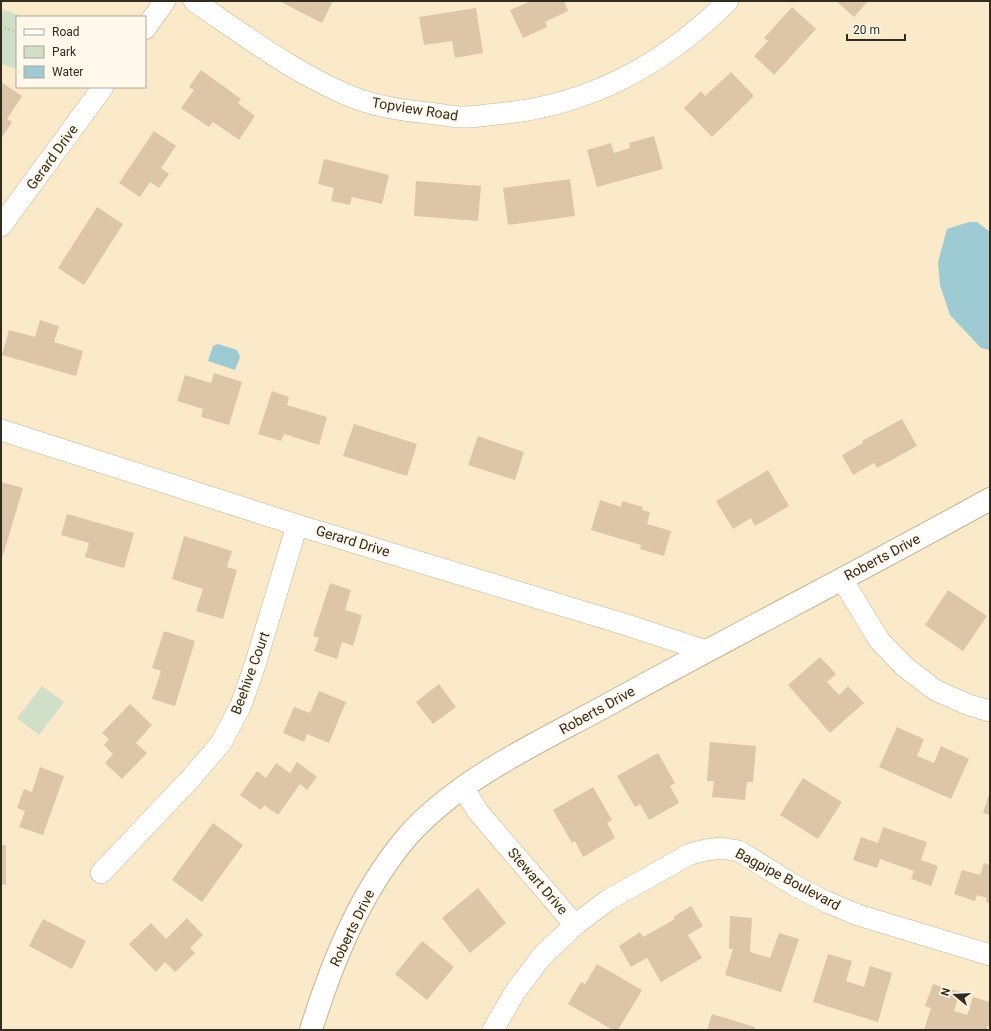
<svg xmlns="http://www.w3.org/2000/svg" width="991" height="1031" viewBox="0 0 991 1031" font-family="Roboto,sans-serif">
  <rect width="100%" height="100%" fill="#fbeac9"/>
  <!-- green -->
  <g fill="#d0dfc8">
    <path d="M1,9l24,8h-8v52l-16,-5z"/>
    <path d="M42,686l22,16 -25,33 -22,-17z"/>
  </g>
  <!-- water -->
  <g fill="#9ecad3">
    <path d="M969,222h8l13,10v118l-9,-2 -31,-33 -10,-30 -2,-23 9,-33z"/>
    <path d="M218,344l19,6 3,7 -5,13 -27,-9 5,-15z"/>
  </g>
  <!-- building -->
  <g fill="#ddc5a7">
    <path d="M279,1h54l-11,22z"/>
    <path d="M531,1h33l4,10 -23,11 2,5 -24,11 -13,-28z"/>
    <path d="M836,1h32l-14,16z"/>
    <path d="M792,7l24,22 -42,46 -20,-19 14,-15 -4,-3z"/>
    <path d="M476,8l7,45 -28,5 -3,-17 -28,4 -5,-28z"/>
    <path d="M201,70l40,29 -3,4 17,13 -16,24 -26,-18 -4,5 -28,-19 13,-18 -5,-3z"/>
    <path d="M731,72l23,24 -42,41 -28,-29 17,-17 4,5z"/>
    <path d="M1,82l21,14 -15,23 5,3 -11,17z"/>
    <path d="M154,131l22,15 -15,22 8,6 -10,14 -9,-6 -10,15 -21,-14z"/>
    <path d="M654,136l9,33 -66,18 -10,-37 24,-7 3,10 16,-5 -1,-5z"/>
    <path d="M324,159l65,16 -7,29 -30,-7 -2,8 -19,-4 3,-13 -16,-4z"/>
    <path d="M570,179l5,37 -67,9 -5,-37z"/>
    <path d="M416,181l65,5 -3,35 -64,-5z"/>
    <path d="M97,207l26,17 -39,61 -26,-17z"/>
    <path d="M40,320l19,6 -5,16 29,9 -7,25 -74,-21 7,-25 26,7z"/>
    <path d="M214,373l28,9 -13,43 -28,-8 2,-8 -26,-8 8,-26 26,8z"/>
    <path d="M272,391l17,6 -2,8 40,12 -8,28 -35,-11 -3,7 -23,-7z"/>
    <path d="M902,419l15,27 -40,22 -3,-5 -21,12 -11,-20 21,-12 -1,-2z"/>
    <path d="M354,424l63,20 -10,32 -64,-20z"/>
    <path d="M478,436l46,16 -9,28 -47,-15z"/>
    <path d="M768,470l21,36 -34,20 -4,-8 -18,11 -17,-28z"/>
    <path d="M1,482l22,6 -22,74z"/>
    <path d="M600,500l21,7 1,-6 21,6 -1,3 8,2 -3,12 24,7 -7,25 -24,-7 1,-4 -50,-15z"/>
    <path d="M67,514l67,19 -10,35 -39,-11 4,-14 -28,-8z"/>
    <path d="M184,536l48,15 -5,16 10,3 -14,49 -27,-8 7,-22 -31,-10z"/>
    <path d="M330,583l21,7 -6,20 17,5 -9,31 -11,-4 -5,17 -23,-8 5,-13 -6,-2z"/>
    <path d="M948,590l39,26 -24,35 -38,-26z"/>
    <path d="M164,631l31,10 -20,65 -23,-7 9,-28 -9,-3z"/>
    <path d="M820,657l16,17 -9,8 12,13 9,-9 16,17 -34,30 -42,-48z"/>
    <path d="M439,684l17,23 -23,17 -17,-22z"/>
    <path d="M319,691l27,11 -17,41 -22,-9 -3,8 -21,-9 11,-26 16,6z"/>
    <path d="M130,704l22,21 -16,18 11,10 -25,26 -17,-16 8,-9 -9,-9 5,-6 -7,-6z"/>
    <path d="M897,727l27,12 -7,17 17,7 7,-17 28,13 -18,40 -72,-32z"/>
    <path d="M710,742l46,4 -3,36h-6l-2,18 -33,-3 2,-16h-7z"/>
    <path d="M658,753l17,30 -5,3 9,17 -30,17 -9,-16 -5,3 -18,-31z"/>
    <path d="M297,762l20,15 -10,13 -7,-6 -22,31 -14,-10 -3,5 -21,-15 17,-24 9,7 10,-15 14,10z"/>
    <path d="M40,767l24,9 -21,59 -24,-8 6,-16 -8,-3 7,-19 8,3z"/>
    <path d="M803,778l39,24 -24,37 -38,-24z"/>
    <path d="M593,787l19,33 -5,3 8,15 -32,19 -8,-16 -3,2 -19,-33z"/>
    <path d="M990,791v24l-7,-2z"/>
    <path d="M213,823l30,22 -41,57 -30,-22z"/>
    <path d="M883,827l44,15 -6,18 17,6 -7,20 -20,-7 3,-8 -34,-12 -3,9 -24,-8 8,-23 17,6z"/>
    <path d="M1,845h5v40l-5,-1z"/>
    <path d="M984,863l6,2v38l-4,-1 1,-4 -10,-3 -2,6 -21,-7 8,-24 18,5z"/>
    <path d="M478,888l28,35 -36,30 -28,-35z"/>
    <path d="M691,906l12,20 -15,9 14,23 -41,24 -14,-24 -16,9 -12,-21 21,-14 3,5 32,-18 -2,-2z"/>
    <path d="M730,916l22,2 -2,34 20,6 9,-25 20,6 -18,53 -56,-17 8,-26h-4z"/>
    <path d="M187,918l16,17 -13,13 5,5 -20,19 -10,-10 -9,10 -27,-28 22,-21 15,16z"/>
    <path d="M43,919l43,22 -14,28 -43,-23z"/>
    <path d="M422,941l32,26 -27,33 -32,-26z"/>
    <path d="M828,954l24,7 -6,20 18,6 6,-21 22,7 -14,49 -65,-20z"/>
    <path d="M597,964l45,26 -24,40h-5l-45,-26 13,-22 4,2z"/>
    <path d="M933,984l27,8 -6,19 13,4 6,-18 17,5v24h-2l-2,4h-62l7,-22 -6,-2z"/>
    <path d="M712,1014l43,13 -1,3h-47z"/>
  </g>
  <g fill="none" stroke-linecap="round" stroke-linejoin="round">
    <defs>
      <g id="minor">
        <path d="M194,1c53,36 105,76 166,99 21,7 46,11 68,13 12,1 24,4 36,4 11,0 22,-2 33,-3 91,-8 167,-49 231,-113"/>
        <path d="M145,29l20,-28"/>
        <path d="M1,226l102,-139"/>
        <path d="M1,430l296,95 330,100 79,26"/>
        <path d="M842,579l37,61 26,27 30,23 34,15 21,6"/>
        <path d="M463,788l16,25 96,112"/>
        <path d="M101,873l92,-97 28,-33 20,-38 14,-40 42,-140"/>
        <path d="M493,1030l22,-38 27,-36 33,-31 33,-25 82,-46 16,-4 15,-2 18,3 58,36 30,15 31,13 132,40"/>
      </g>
      <path id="tertiary" d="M311,1030c21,-68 49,-137 95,-192 52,-60 136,-97 205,-135 125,-69 253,-134 379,-204"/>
    </defs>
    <!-- minor casing -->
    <use href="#minor" stroke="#c4b494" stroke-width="22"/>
    <!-- tertiary casing -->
    <use href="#tertiary" stroke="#c4b494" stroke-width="24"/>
    <!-- path -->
    <path stroke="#bdb095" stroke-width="2.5" stroke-dasharray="1 3" stroke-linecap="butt" d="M1,27l16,5"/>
    <!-- minor -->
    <use href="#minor" stroke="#fff" stroke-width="21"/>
    <!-- tertiary -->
    <use href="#tertiary" stroke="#fff" stroke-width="22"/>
  </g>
  <g text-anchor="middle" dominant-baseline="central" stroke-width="4" stroke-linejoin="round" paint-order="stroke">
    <!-- street labels -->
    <g font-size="14" fill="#322b1f" stroke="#fff8eb">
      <text transform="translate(415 109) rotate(9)">Topview Road</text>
      <text transform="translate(52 157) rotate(-54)">Gerard Drive</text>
      <text transform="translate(353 541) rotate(17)">Gerard Drive</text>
      <text transform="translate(882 557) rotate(-28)">Roberts Drive</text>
      <text transform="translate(250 673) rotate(-70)">Beehive Court</text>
      <text transform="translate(597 710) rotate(-29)">Roberts Drive</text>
      <text transform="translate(788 879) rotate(28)">Bagpipe Boulevard</text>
      <text transform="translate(538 881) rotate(49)">Stewart Drive</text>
      <text transform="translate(352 928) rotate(-64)">Roberts Drive</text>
    </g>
  </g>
  <!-- border -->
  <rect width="991" height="1031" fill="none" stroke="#322b1f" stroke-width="4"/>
  <!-- legend -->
  <rect x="16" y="16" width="130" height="72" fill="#fff8eb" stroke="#ada699"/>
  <rect x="24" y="29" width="20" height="6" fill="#ffffff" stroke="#ada699"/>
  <text x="52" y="36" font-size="12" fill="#322b1f">Road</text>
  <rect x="24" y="46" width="20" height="12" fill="#d0dfc8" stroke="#ada699"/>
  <text x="52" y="56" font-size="12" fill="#322b1f">Park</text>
  <rect x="24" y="66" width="20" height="12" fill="#9ecad3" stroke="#ada699"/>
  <text x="52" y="76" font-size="12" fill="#322b1f">Water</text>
  <!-- north arrow -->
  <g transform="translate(955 995) rotate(288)" stroke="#fff8eb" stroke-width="3" paint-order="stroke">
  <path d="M0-3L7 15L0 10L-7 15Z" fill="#322b1f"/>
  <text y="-6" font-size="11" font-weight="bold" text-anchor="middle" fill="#322b1f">N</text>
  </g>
  <!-- scale -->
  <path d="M847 34v6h58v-6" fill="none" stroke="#322b1f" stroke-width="2"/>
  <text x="853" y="34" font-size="12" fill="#322b1f" stroke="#fff8eb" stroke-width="3" paint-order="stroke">20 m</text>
</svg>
